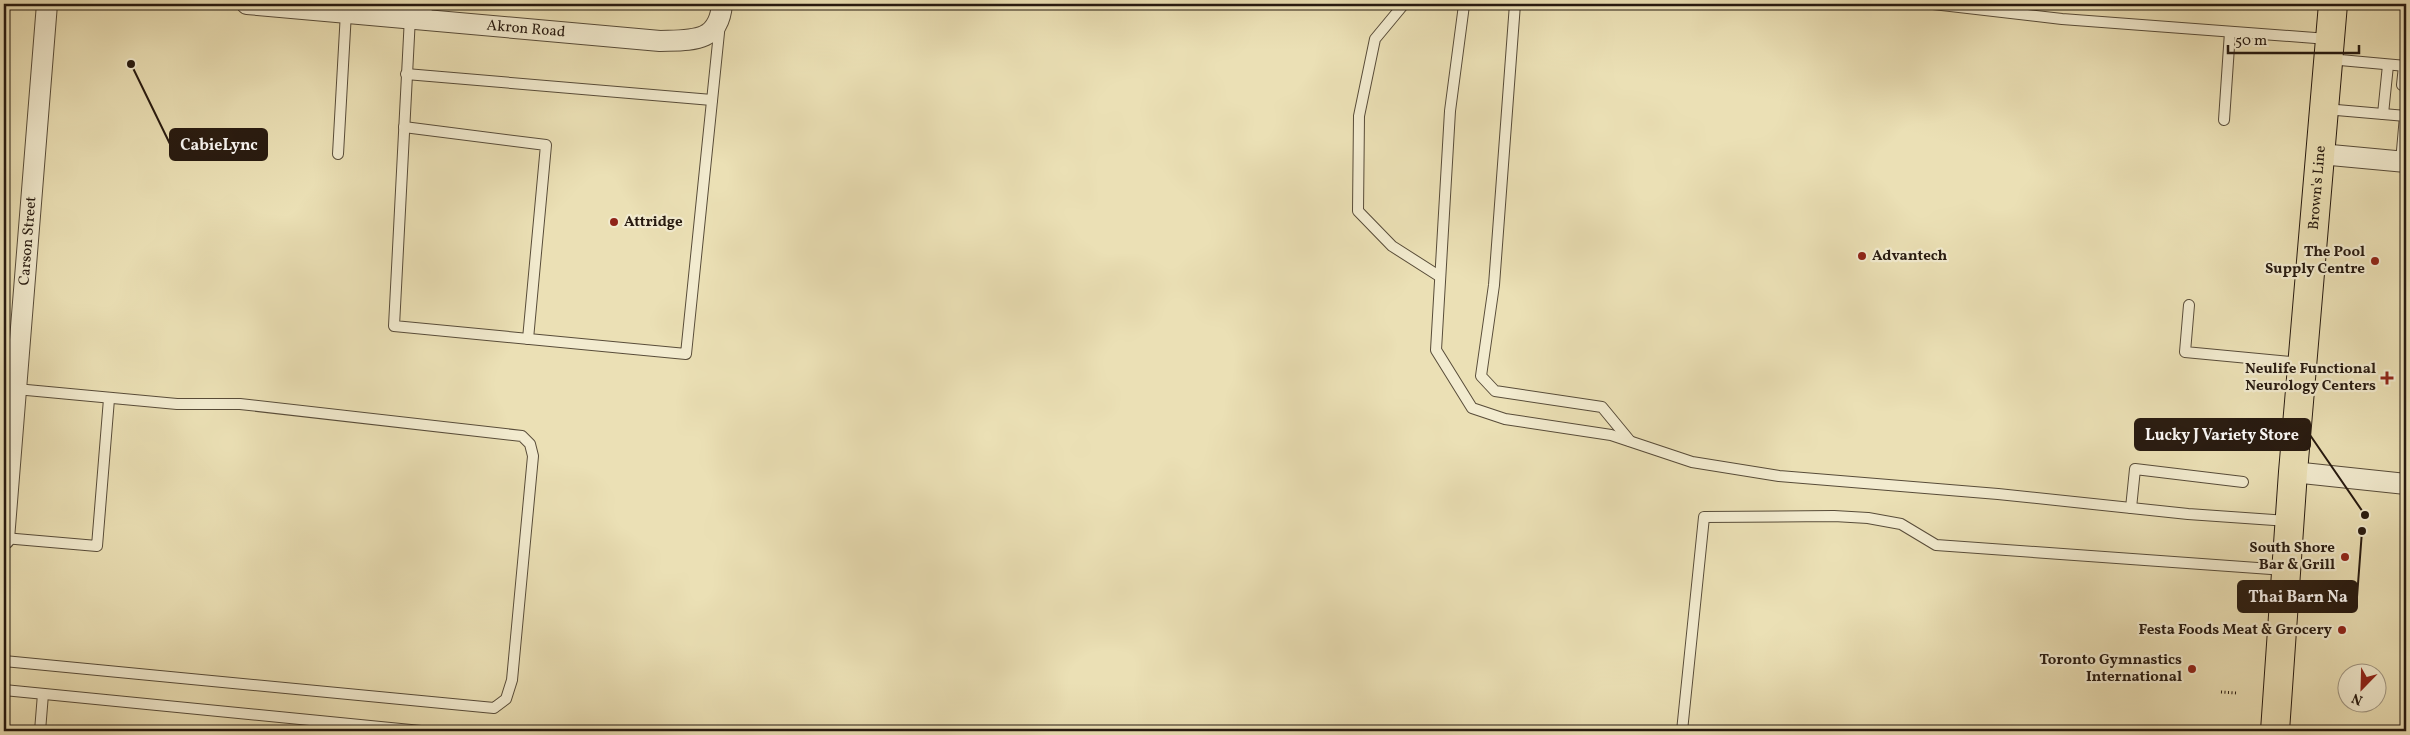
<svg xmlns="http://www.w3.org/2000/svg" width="2410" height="735" viewBox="0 0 2410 735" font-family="Vollkorn,serif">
  <rect width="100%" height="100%" fill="#ebe0b5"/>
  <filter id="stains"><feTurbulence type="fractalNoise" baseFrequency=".004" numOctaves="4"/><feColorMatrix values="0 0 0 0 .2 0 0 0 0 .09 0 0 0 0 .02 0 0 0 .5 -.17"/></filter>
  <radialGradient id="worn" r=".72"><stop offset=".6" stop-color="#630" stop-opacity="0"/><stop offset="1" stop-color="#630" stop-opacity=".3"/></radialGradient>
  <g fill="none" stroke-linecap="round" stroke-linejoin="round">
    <defs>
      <g id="lane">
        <path d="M1404,4l-29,35 -16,77 -1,95 34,35 47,30"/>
        <path d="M1515,4l-21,281 -13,91 14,15 107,16 28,34"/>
        <path d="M1933,4l129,15 266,20"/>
        <path d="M1464,5l-14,106 -14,239 36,58 33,11 106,16 81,27 87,14 219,18 190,20 101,7"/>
        <path d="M410,17l-16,309 292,28 34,-331"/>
        <path d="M426,19l1,-15"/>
        <path d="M2329,59l77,7"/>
        <path d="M406,74l306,26"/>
        <path d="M2402,85l2,-19"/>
        <path d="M2325,109l81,7"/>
        <path d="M2383,114l5,-49"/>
        <path d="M2224,120l6,-88"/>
        <path d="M404,127l142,18 -18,194"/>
        <path d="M338,154l8,-142"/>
        <path d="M2401,162l4,-46"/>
        <path d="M2189,305l-4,47 116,11"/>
        <path d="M2131,508l4,-39 108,13"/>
        <path d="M4,538l93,8 12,-147"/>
        <path d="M4,661l490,47 12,-9 6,-19 21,-224 -3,-12 -8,-8 -282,-32h-63l-161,-15"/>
        <path d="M4,690l417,41"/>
        <path d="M40,731l3,-37"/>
        <path d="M1682,731l22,-214 130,-1 34,2 33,6 35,21 349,25"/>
      </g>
      <g id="street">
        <path id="s1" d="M247,4l413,37c32,-1 59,2 62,-37"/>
        <path d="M2320,154l86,8"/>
        <path d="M2293,472l113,12"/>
        <path id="s2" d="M4,539l43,-535"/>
      </g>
      <g id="primary">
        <path id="s3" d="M2275,731l18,-259 40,-468"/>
      </g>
    </defs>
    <!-- lane casing -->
    <use href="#lane" stroke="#584c39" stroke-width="12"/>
    <!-- street casing -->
    <use href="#street" stroke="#584c39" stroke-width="22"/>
    <!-- primary casing -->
    <use href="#primary" stroke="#271a10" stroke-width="30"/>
    <!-- path -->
    <path stroke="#271a10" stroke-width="3" stroke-dasharray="1 2.5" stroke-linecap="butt" d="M2221,692l16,1"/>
    <!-- lane -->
    <use href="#lane" stroke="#f2ebcf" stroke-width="10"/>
    <!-- street -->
    <use href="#street" stroke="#f2ebcf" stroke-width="20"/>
    <!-- primary -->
    <use href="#primary" stroke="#ebe0b5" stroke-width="28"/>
  </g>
  <!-- markers -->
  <g fill="#8f2418" stroke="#f2ebcf" stroke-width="2">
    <circle cx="614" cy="222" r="5"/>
    <circle cx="1862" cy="256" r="5"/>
    <circle cx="2375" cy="261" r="5"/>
    <path d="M2384.5 370.5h5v5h5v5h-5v5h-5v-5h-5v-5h5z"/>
    <circle cx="2345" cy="557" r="5"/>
    <circle cx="2342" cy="630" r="5"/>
    <circle cx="2192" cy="669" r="5"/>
  </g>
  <g text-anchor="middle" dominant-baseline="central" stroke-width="4.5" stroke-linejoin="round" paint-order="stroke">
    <!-- street labels -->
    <g font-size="15" fill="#271a10" stroke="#f2ebcf">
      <text stroke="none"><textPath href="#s1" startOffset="280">Akron Road</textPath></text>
      <text stroke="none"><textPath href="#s3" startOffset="545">Brown's Line</textPath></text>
      <text stroke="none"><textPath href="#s2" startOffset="299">Carson Street</textPath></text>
    </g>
    <!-- poi labels -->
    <g font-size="15" font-weight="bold" fill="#271a10" stroke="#f2ebcf" text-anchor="end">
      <text x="624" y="222" text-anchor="start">Attridge</text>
      <text x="2365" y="252">The Pool<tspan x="2365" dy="17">Supply Centre</tspan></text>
      <text x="1872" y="256" text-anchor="start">Advantech</text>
      <text x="2376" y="369">Neulife Functional<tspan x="2376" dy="17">Neurology Centers</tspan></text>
      <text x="2335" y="548">South Shore<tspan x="2335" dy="17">Bar &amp; Grill</tspan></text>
      <text x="2332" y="630">Festa Foods Meat &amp; Grocery</text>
      <text x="2182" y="660">Toronto Gymnastics<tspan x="2182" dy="17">International</tspan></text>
    </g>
  </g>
  <!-- callouts -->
  <path fill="none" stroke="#271a10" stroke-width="2" d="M131 64L170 144M2365 515L2310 435M2362 531L2357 597"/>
  <g fill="#271a10" stroke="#f2ebcf" stroke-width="2">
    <circle cx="131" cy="64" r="5"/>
    <circle cx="2365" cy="515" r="5"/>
    <circle cx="2362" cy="531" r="5"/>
  </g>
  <g fill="#271a10" stroke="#271a10" stroke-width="2">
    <rect x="170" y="129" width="97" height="31" rx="5"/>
    <rect x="2135" y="419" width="175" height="31" rx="5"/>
    <rect x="2238" y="581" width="119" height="31" rx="5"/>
  </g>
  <g font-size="16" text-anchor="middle" font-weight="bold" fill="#fff">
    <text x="219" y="150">CabieLync</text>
    <text x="2222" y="440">Lucky J Variety Store</text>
    <text x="2298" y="602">Thai Barn Na</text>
  </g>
  <!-- margin -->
  <rect width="2410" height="735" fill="none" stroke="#ebe0b5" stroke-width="20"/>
  <rect x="5" y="5" width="2400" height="725" fill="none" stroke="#271a10" stroke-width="2.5"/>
  <rect x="10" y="10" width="2390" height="715" fill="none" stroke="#271a10"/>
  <!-- north arrow -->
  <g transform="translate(2362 688) rotate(203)"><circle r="24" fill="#f2ebcf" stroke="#a19783"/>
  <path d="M0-4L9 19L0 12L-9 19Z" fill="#8f2418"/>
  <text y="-8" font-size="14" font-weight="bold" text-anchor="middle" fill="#271a10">N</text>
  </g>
  <!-- scale -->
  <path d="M2228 45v8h131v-8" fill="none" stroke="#271a10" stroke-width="2.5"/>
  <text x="2235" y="45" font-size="15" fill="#271a10" stroke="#f2ebcf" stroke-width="4" paint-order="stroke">50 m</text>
  <rect width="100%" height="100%" filter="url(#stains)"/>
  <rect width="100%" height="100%" fill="url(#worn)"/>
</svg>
